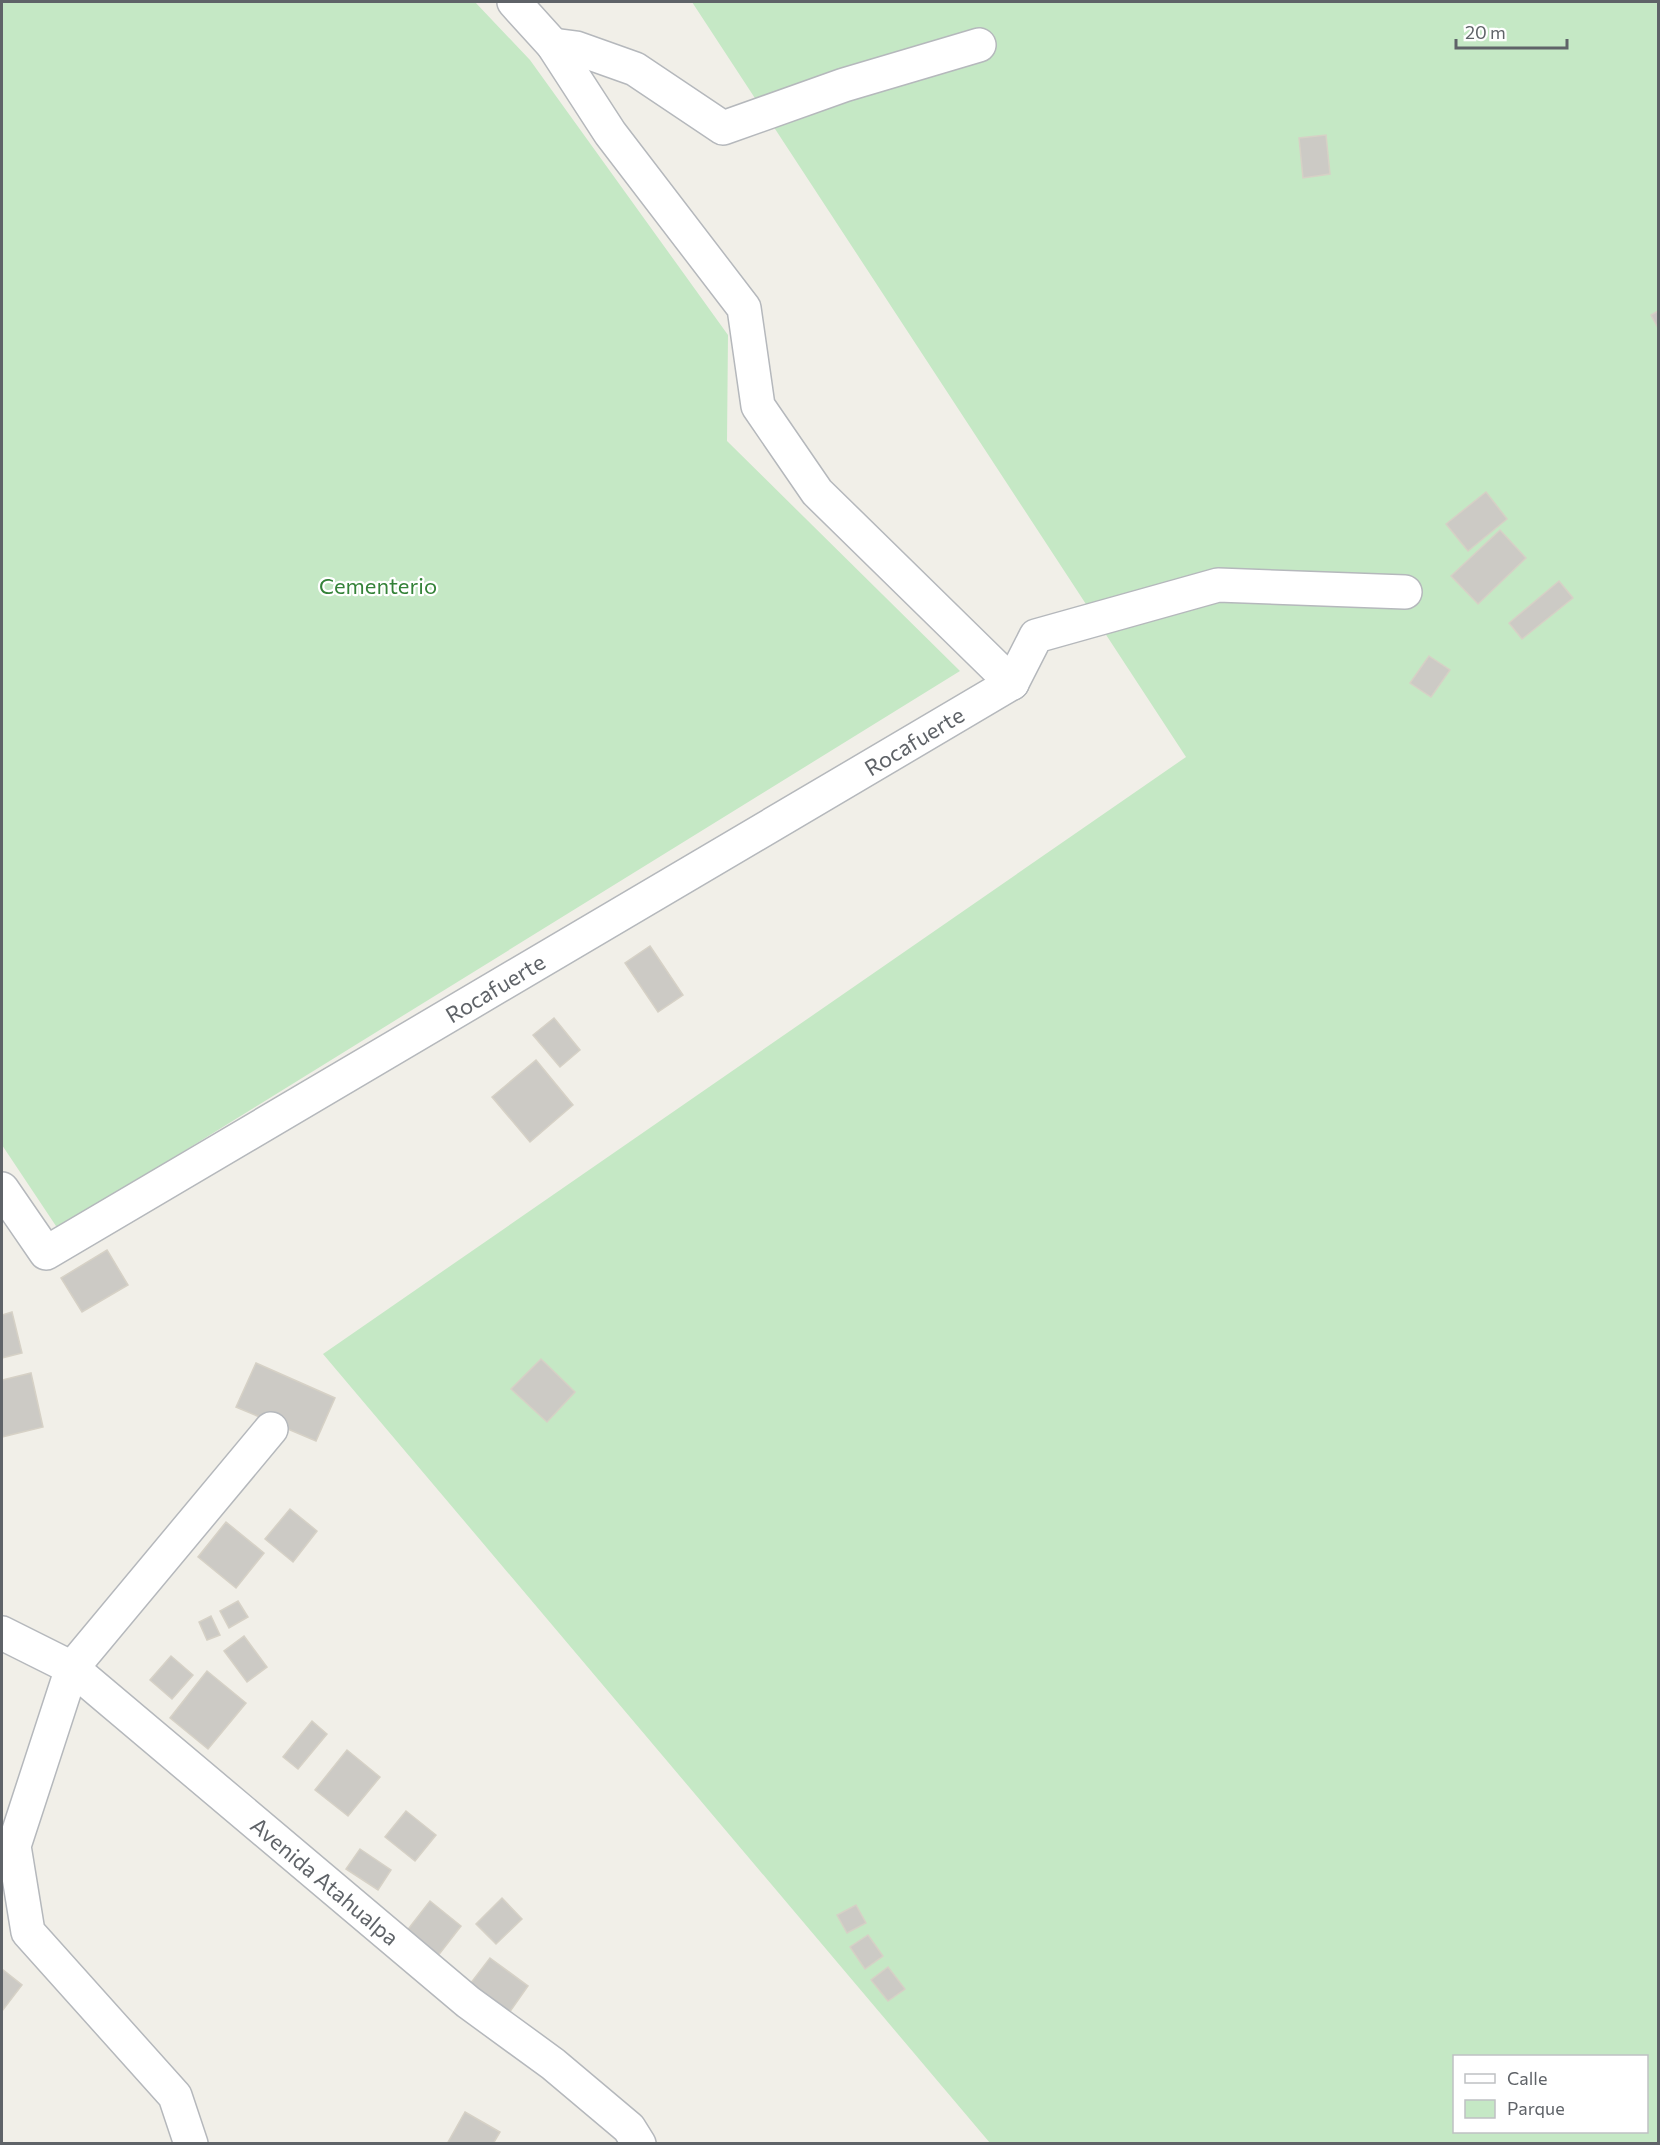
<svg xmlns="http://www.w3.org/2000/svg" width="1660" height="2145" viewBox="0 0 1660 2145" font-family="Commissioner,sans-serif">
  <rect width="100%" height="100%" fill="#f1efe8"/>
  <!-- green -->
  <g fill="#c5e8c5" fill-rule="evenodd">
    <path d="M2,2h473l55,58 198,275 -1,106 233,230 -902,558 -56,-84z"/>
    <path d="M692,2h966v2141h-668l-667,-789 863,-597zM1454,2056h192v76h-192z"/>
  </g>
  <!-- building -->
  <g fill="#cccac5" stroke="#d6d1c6" stroke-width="1.5">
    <path d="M1326,135l4,39 -27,4 -4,-40z"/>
    <path d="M1658,311v17l-7,-13z"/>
    <path d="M1486,492l21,27 -39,32 -22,-27z"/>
    <path d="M1500,530l26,28 -48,46 -27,-28z"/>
    <path d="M1559,581l14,17 -51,41 -13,-16z"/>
    <path d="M1429,656l21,14 -19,27 -21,-14z"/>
    <path d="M650,946l33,49 -25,17 -33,-49z"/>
    <path d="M554,1018l26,32 -20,17 -27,-32z"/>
    <path d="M536,1060l37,45 -43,37 -38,-45z"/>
    <path d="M107,1250l21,35 -46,27 -21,-34z"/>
    <path d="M12,1312l10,41 -20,5v-43z"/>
    <path d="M541,1359l34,33 -28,30 -36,-33z"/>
    <path d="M256,1363l79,35 -19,43 -80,-34z"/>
    <path d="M31,1373l12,54 -41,10v-57z"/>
    <path d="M290,1509l27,22 -24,31 -28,-23z"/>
    <path d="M226,1522l38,31 -28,35 -38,-31z"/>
    <path d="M238,1601l10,16 -19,11 -9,-17z"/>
    <path d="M211,1616l9,19 -13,5 -8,-18z"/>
    <path d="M244,1636l23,31 -20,15 -23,-31z"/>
    <path d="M171,1656l22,19 -21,24 -22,-19z"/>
    <path d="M207,1671l39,32 -38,46 -38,-31z"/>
    <path d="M312,1721l15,13 -29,35 -15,-12z"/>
    <path d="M347,1750l33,27 -32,39 -33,-26z"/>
    <path d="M406,1811l30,24 -21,26 -30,-24z"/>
    <path d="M360,1849l31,21 -13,20 -32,-21z"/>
    <path d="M502,1898l20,21 -26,25 -20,-20z"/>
    <path d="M430,1901l31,25 -24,31 -31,-25z"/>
    <path d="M856,1905l10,18 -19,10 -10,-18z"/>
    <path d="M868,1935l15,21 -18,13 -15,-22z"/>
    <path d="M490,1958l38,28 -19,27 -39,-29z"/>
    <path d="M888,1967l17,22 -17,12 -17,-21z"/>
    <path d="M2,1969l20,16 -20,26z"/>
    <path d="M465,2112l35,20 -7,12h-46z"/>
  </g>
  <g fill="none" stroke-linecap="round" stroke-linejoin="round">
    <defs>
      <g id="minor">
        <path d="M514,2l39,43 57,88 134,175 14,98 59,86 195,191"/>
        <path d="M553,45l23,3 59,21 88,59 121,-43 135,-40"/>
        <path d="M1012,683l24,-47 182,-51 187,7"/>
        <path d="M2,1189l44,64 966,-570"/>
        <path d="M2,1633l70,35 396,334 85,62 76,64 10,16"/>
        <path d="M191,2144l-16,-48 -147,-164 -14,-86 58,-178 199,-239"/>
      </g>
    </defs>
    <!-- minor casing -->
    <use href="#minor" stroke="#b5b8bc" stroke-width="36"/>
    <!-- minor -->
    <use href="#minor" stroke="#fff" stroke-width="33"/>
  </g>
  <g text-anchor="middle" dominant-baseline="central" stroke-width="4.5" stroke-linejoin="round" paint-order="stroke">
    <!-- park labels -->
    <g font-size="22" fill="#348238" stroke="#fff">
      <text x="378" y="585">Cementerio</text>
    </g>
    <!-- street labels -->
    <g font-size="22" fill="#5f6368" stroke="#fff">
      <text transform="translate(914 741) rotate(-31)">Rocafuerte</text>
      <text transform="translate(495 988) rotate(-31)">Rocafuerte</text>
      <text transform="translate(325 1881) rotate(40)">Avenida Atahualpa</text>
    </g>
  </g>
  <!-- border -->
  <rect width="1660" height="2145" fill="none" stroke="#5f6368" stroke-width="6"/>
  <!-- legend -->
  <rect x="1453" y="2055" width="195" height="78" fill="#ffffff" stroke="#bfc1c3" stroke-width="1.5"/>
  <rect x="1465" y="2074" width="30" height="9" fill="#ffffff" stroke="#bfc1c3" stroke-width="1.5"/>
  <text x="1507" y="2085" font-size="18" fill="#5f6368">Calle</text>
  <rect x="1465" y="2100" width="30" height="18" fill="#c5e8c5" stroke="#bfc1c3" stroke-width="1.5"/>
  <text x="1507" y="2115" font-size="18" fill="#5f6368">Parque</text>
  <!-- scale -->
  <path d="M1456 39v9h111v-9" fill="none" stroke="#5f6368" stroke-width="3"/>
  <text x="1465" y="39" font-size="18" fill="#5f6368" stroke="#ffffff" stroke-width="4.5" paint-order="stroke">20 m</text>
</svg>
